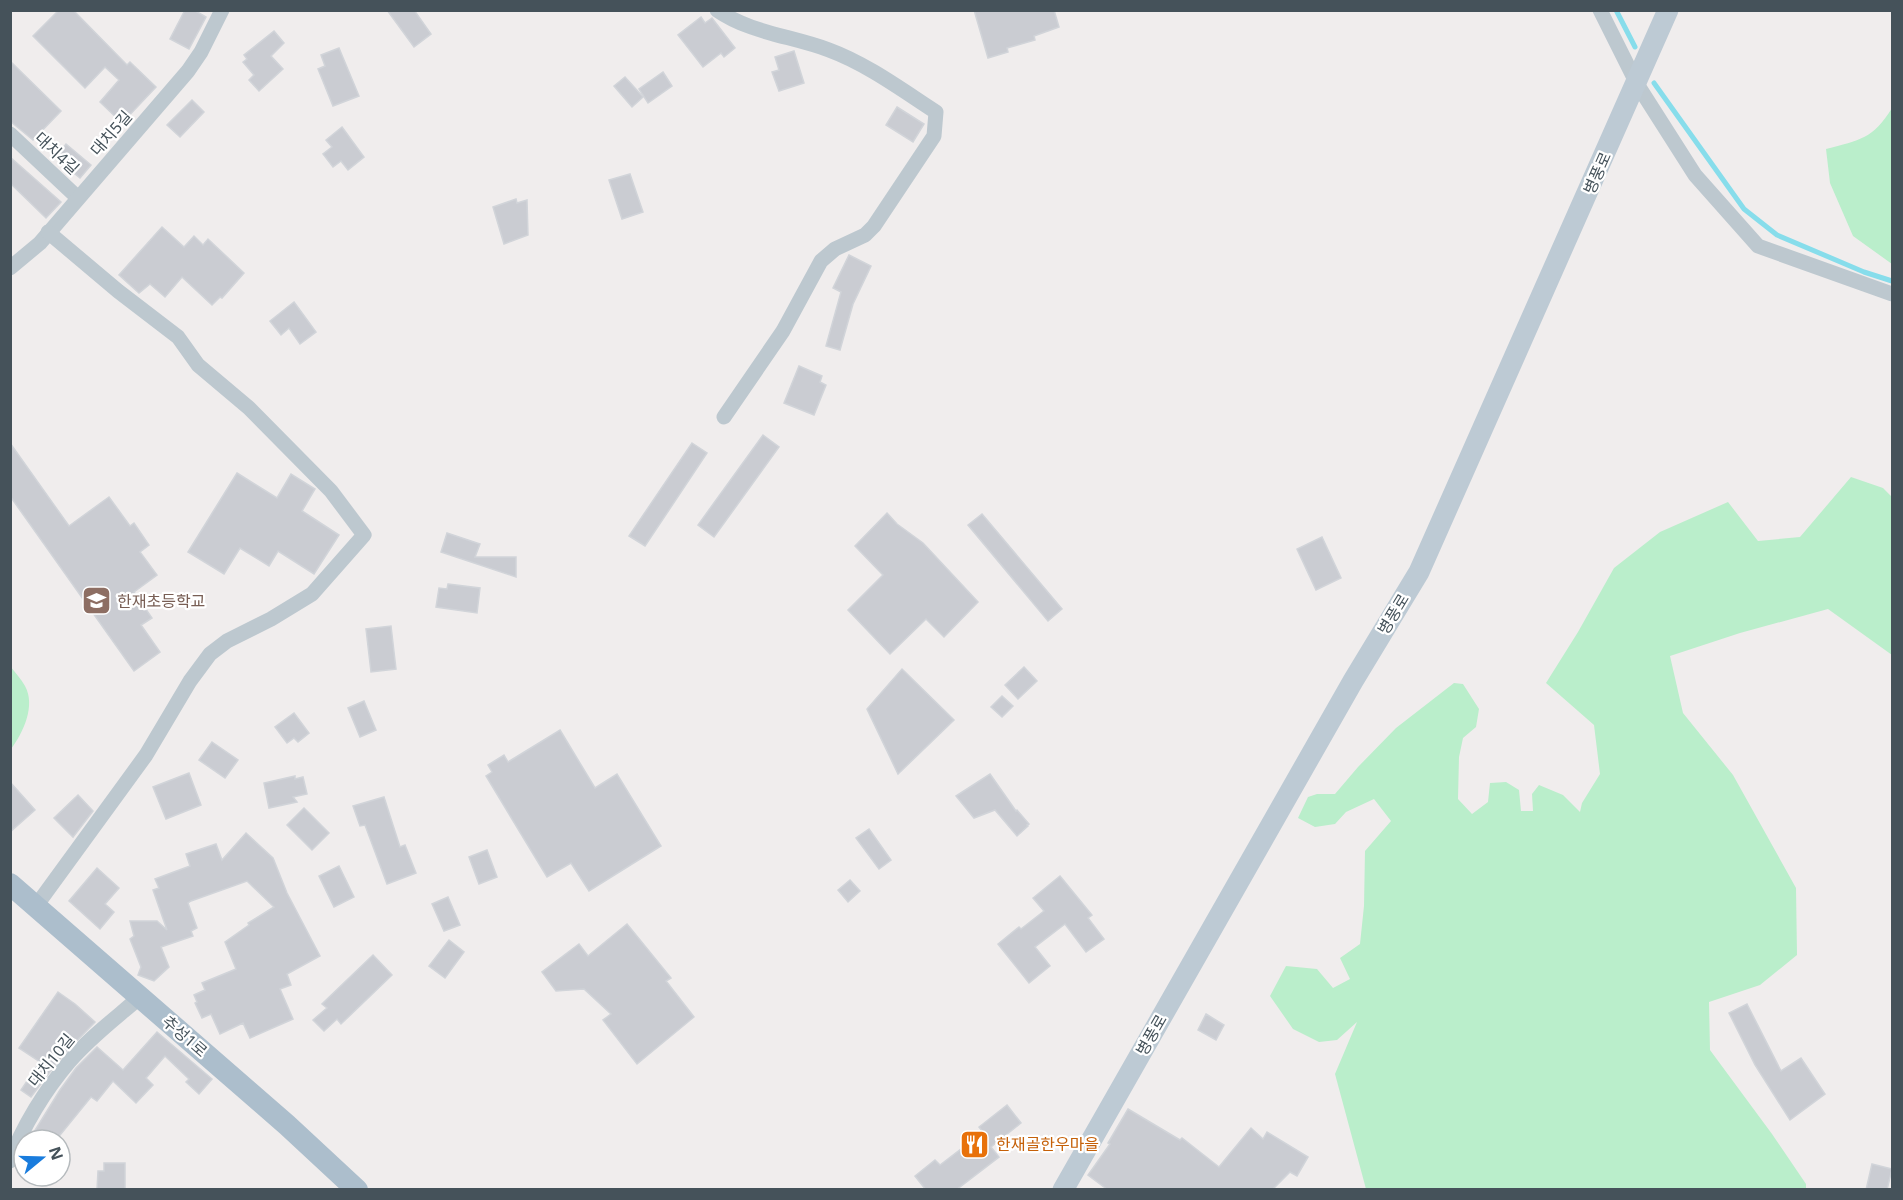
<svg xmlns="http://www.w3.org/2000/svg" width="1903" height="1200" viewBox="0 0 1903 1200" font-family="'Noto Sans','Noto Sans KR',sans-serif">
  <rect width="100%" height="100%" fill="#f0eded"/>
  <!-- green -->
  <g fill="#baeecb">
    <path d="M1892,108v156l-39,-28 -23,-53 -4,-34c34,-9 47,-10 66,-41z"/>
    <path d="M1851,477l32,11 9,9v158l-64,-46 -88,24 -70,23 13,57 50,62 63,113 1,67 -37,30 -51,17 1,48 62,84 34,50v5h-440l-31,-115 22,-52 -20,18 -18,2 -26,-13 -23,-33 16,-30 31,3 16,19 17,-9 -10,-21 20,-14 4,-38 1,-55 26,-30 -17,-22 -28,13 -11,12 -20,3 -17,-9 10,-21 9,-3h18l23,-27 38,-39 58,-45 9,1 16,25 -3,18 -13,11 -4,19 -1,42 14,15 16,-12 2,-19 16,-1 13,8 2,21h12l-1,-17 7,-9 24,10 17,17 2,-9 18,-29 -6,-49 -48,-42 32,-51 36,-64 46,-36 68,-30 30,39 42,-4z"/>
    <path d="M10,666c5,6 11,13 15,20 11,20 -2,47 -14,63z"/>
  </g>
  <g fill="none" stroke-linecap="round" stroke-linejoin="round">
    <!-- stream -->
    <g stroke="#87ddeb" stroke-width="5">
      <path d="M1616,10l19,37"/>
      <path d="M1654,83l90,126 33,26 87,37 28,9"/>
    </g>
  </g>
  <!-- building -->
  <g fill="#caccd2" stroke="#d1d4d9" stroke-width="1.5">
    <path d="M59,10h14l54,55 3,-3 26,25 -34,36 -22,-21 19,-22 -14,-13 -20,21 -52,-52z"/>
    <path d="M185,10h9l12,7 -17,32 -19,-10z"/>
    <path d="M387,10h27l17,24 -17,13z"/>
    <path d="M974,10h80l5,17 -25,9 1,4 -28,8 1,4 -20,6z"/>
    <path d="M701,17l4,6 7,-5 23,30 -11,9 -3,-4 -18,14 -25,-32z"/>
    <path d="M274,31l10,12 -13,13 12,13 -24,22 -10,-11 5,-5 -11,-13 4,-3 -3,-4z"/>
    <path d="M339,48l20,48 -26,10 -15,-37 7,-3 -4,-11z"/>
    <path d="M794,51l10,32 -25,8 -7,-19 7,-2 -4,-13z"/>
    <path d="M10,61l51,50 -28,29 -23,-19z"/>
    <path d="M663,72l9,14 -24,17 -9,-14z"/>
    <path d="M625,77l18,20 -11,10 -18,-21z"/>
    <path d="M192,100l12,12 -24,25 -13,-12z"/>
    <path d="M897,107l27,17 -11,18 -27,-17z"/>
    <path d="M342,127l22,30 -16,13 -7,-9 -8,6 -10,-13 9,-7 -6,-7z"/>
    <path d="M66,144l25,21 -11,13 -25,-20z"/>
    <path d="M10,157l51,45 -15,16 -36,-35z"/>
    <path d="M630,174l13,38 -21,7 -13,-39z"/>
    <path d="M516,199l1,4 10,-3 1,35 -24,9 -11,-37z"/>
    <path d="M162,227l22,20 10,-11 9,9 5,-6 36,34 -22,25 -2,-1 -8,8 -30,-28 -17,20 -15,-13 -11,9 -20,-18z"/>
    <path d="M849,255l22,11 -18,38 -13,46 -14,-4 15,-54 -8,-4z"/>
    <path d="M294,302l22,30 -16,12 -11,-16 -8,7 -11,-14z"/>
    <path d="M799,366l23,10 -2,6 6,3 -12,30 -30,-12z"/>
    <path d="M763,435l16,12 -65,90 -16,-12z"/>
    <path d="M10,443l59,83 40,-29 21,29 4,-3 15,22 -9,7 17,23 -23,17 18,26 -11,7 19,27 -26,19 -124,-175z"/>
    <path d="M692,443l15,10 -62,93 -16,-10z"/>
    <path d="M237,473l40,25 14,-24 24,15 -13,22 37,24 -25,39 -36,-23 -9,15 -29,-18 -16,26 -36,-22z"/>
    <path d="M887,513l10,11 26,19 55,59 -34,35 -18,-18 -36,35 -42,-44 35,-35 -28,-29z"/>
    <path d="M982,514l80,95 -14,12 -80,-96z"/>
    <path d="M447,533l33,11 -5,13h41v20l-75,-25z"/>
    <path d="M1322,537l19,41 -25,12 -19,-41z"/>
    <path d="M448,584l32,4 -3,25 -41,-6 3,-19 8,1z"/>
    <path d="M391,626l5,43 -25,3 -5,-43z"/>
    <path d="M1024,667l13,14 -19,18 -13,-14z"/>
    <path d="M902,669l52,51 -56,54 -31,-65z"/>
    <path d="M1002,696l11,10 -11,11 -11,-10z"/>
    <path d="M364,701l12,29 -16,7 -12,-29z"/>
    <path d="M294,713l15,20 -11,9 -4,-4 -7,5 -12,-16z"/>
    <path d="M560,730l35,58 22,-14 44,72 -72,45 -18,-28 -24,14 -61,-101 6,-4 -4,-7 16,-10 4,7z"/>
    <path d="M212,742l26,18 -13,18 -26,-18z"/>
    <path d="M189,773l12,32 -35,14 -13,-32z"/>
    <path d="M990,774l26,37 1,-1 12,14 -2,1 1,1 -11,10 -22,-26 -21,8 -18,-22z"/>
    <path d="M295,776v3l8,-2 4,17 -14,3 4,5 -28,6 -5,-25z"/>
    <path d="M10,782l25,28 -25,22z"/>
    <path d="M78,795l15,16 -20,26 -19,-19z"/>
    <path d="M384,797l16,50 5,-2 11,28 -29,11 -22,-59 -5,1 -7,-20z"/>
    <path d="M304,808l25,25 -17,17 -25,-25z"/>
    <path d="M869,829l22,31 -12,9 -23,-31z"/>
    <path d="M246,833l27,25 14,35 33,63 -33,18 4,11 -11,4 13,30 -43,19 -7,-15 -23,11 -9,-20 -9,4 -7,-15 2,-1 -3,-7 11,-5 -3,-7 34,-14 -11,-27 24,-17 -1,-2 26,-16 -27,-26 -56,20 -3,2 9,25 -6,3 2,5 -32,11 8,20 -15,14 -16,-6 3,-8 -11,-28 4,-3 -4,-15h27l10,9 -14,-40 6,-2 -4,-9 35,-13 -4,-12 30,-10 6,16z"/>
    <path d="M487,850l10,27 -18,7 -10,-27z"/>
    <path d="M339,866l15,31 -20,10 -15,-31z"/>
    <path d="M97,868l22,20 -14,16 9,8 -14,17 -31,-28z"/>
    <path d="M1060,876l32,39 -4,3 16,21 -18,13 -21,-28 -30,23 15,19 -21,17 -31,-39 21,-17 2,2 23,-18 -11,-13z"/>
    <path d="M850,880l10,11 -12,11 -10,-12z"/>
    <path d="M448,897l12,28 -16,6 -12,-27z"/>
    <path d="M627,924l44,54 -5,3 28,36 -57,47 -34,-44 8,-6 -27,-25 -28,2 -14,-19 37,-28 9,12z"/>
    <path d="M449,940l15,12 -19,26 -16,-12z"/>
    <path d="M373,955l19,20 -51,49 -4,-5 -13,12 -11,-11 14,-12 -5,-4z"/>
    <path d="M58,992l17,12 20,18 -33,34 -31,41 -10,-7 19,-28 -21,-14z"/>
    <path d="M1747,1004l34,67 20,-13 24,36 -35,26 -35,-55 -26,-52z"/>
    <path d="M1206,1014l18,11 -8,15 -18,-10z"/>
    <path d="M157,1032l55,47 -13,15 -13,-12 3,-3 -24,-23 -19,22 7,7 -17,18 -23,-22 -16,20 -6,-4 -35,43h-27l31,-50 16,-22 21,-21 26,23z"/>
    <path d="M1007,1105l14,18 -30,24 8,10 -43,33h-30l-11,-14 20,-16 5,5 43,-33 -4,-5z"/>
    <path d="M1128,1109l52,31 2,-2 37,29 32,-39 12,11 4,-7 41,25 -11,19 -7,-4 -18,18h-164l-20,-15 22,-31 -2,-1z"/>
    <path d="M104,1163h21v27h-28l1,-19h6z"/>
    <path d="M1872,1164l20,5 -5,21h-21z"/>
  </g>
  <g fill="none" stroke-linecap="round" stroke-linejoin="round">
    <!-- minor -->
    <g stroke="#bdc8cf" stroke-width="15">
      <path d="M717,10c33,23 75,26 112,40 38,14 73,40 107,62l-2,24 -60,90 -9,9 -30,14 -14,12 -38,70 -59,86"/>
      <path d="M1600,10l37,74 58,91 63,71 134,48"/>
      <path d="M10,134l68,64"/>
      <path d="M10,268l30,-25 148,-172 13,-19 21,-42"/>
      <path d="M36,906l110,-151 44,-74 20,-27 17,-13 44,-22 41,-25 52,-59 -33,-44 -82,-83 -51,-43 -20,-28 -60,-46 -70,-59"/>
      <path d="M10,1161c12,-34 36,-72 59,-99 20,-24 47,-44 71,-65"/>
    </g>
    <!-- secondary -->
    <path stroke="#bdcad4" stroke-width="21" d="M1063,1190l290,-509 66,-109 249,-562"/>
    <!-- primary -->
    <path stroke="#acbecc" stroke-width="22" d="M10,884l277,241 70,65"/>
  </g>
  <!-- icons -->
  <defs>
    <symbol id="school-square" viewBox="-11 -11 22 22"><rect x="-9" y="-9" width="18" height="18" rx="4" fill="#8d6e63" stroke="#fff"/><path d="M0-5L7-2L0 1L-7-2ZM-4 1L0 2.5L4 1V4Q0 6-4 4Z" fill="#fff"/></symbol>
    <symbol id="restaurant-square" viewBox="-11 -11 22 22"><rect x="-9" y="-9" width="18" height="18" rx="4" fill="#e8710a" stroke="#fff"/><path d="M-5-6h1v4h1v-4h1v4h1v-4h1v5L-1.5 .5V6h-2V.5L-5-1ZM5-6V6H3V1.5H1.5Q1.5-4 5-6Z" fill="#fff"/></symbol>
  </defs>
  <g fill-rule="evenodd">
    <use href="#school-square" x="80" y="584" width="33" height="33"/>
    <use href="#restaurant-square" x="958" y="1128" width="33" height="33"/>
  </g>
  <g text-anchor="middle" dominant-baseline="central" stroke-width="4.5" stroke-linejoin="round" paint-order="stroke">
    <!-- street labels -->
    <g font-size="16" fill="#45525a" stroke="#fff">
      <text transform="translate(111 133) rotate(-49)">대치5길</text>
      <text transform="translate(57 153) rotate(43)">대치4길</text>
      <text transform="translate(1597 173) rotate(-66)">병풍로</text>
      <text transform="translate(1393 614) rotate(-59)">병풍로</text>
      <text transform="translate(1151 1035) rotate(-60)">병풍로</text>
      <text transform="translate(185 1036) rotate(41)">추성1로</text>
      <text transform="translate(51 1060) rotate(-51)">대치10길</text>
    </g>
    <!-- education labels -->
    <g font-size="16" fill="#785e54" stroke="#fff" text-anchor="start">
      <text x="117" y="601">한재초등학교</text>
    </g>
    <!-- food labels -->
    <g font-size="16" fill="#c56008" stroke="#fff" text-anchor="start">
      <text x="996" y="1144">한재골한우마을</text>
    </g>
  </g>
  <!-- border -->
  <rect width="1903" height="1200" fill="none" stroke="#45525a" stroke-width="24"/>
  <!-- north arrow -->
  <g transform="translate(42 1158) rotate(71)"><circle r="28" fill="#ffffff" stroke="#b5babd" stroke-width="1.5"/>
  <path d="M0-4.5L10 22L0 15L-10 22Z" fill="#197cdd"/>
  <text y="-9" font-size="16" font-weight="bold" text-anchor="middle" fill="#45525a">N</text>
  </g>
</svg>
